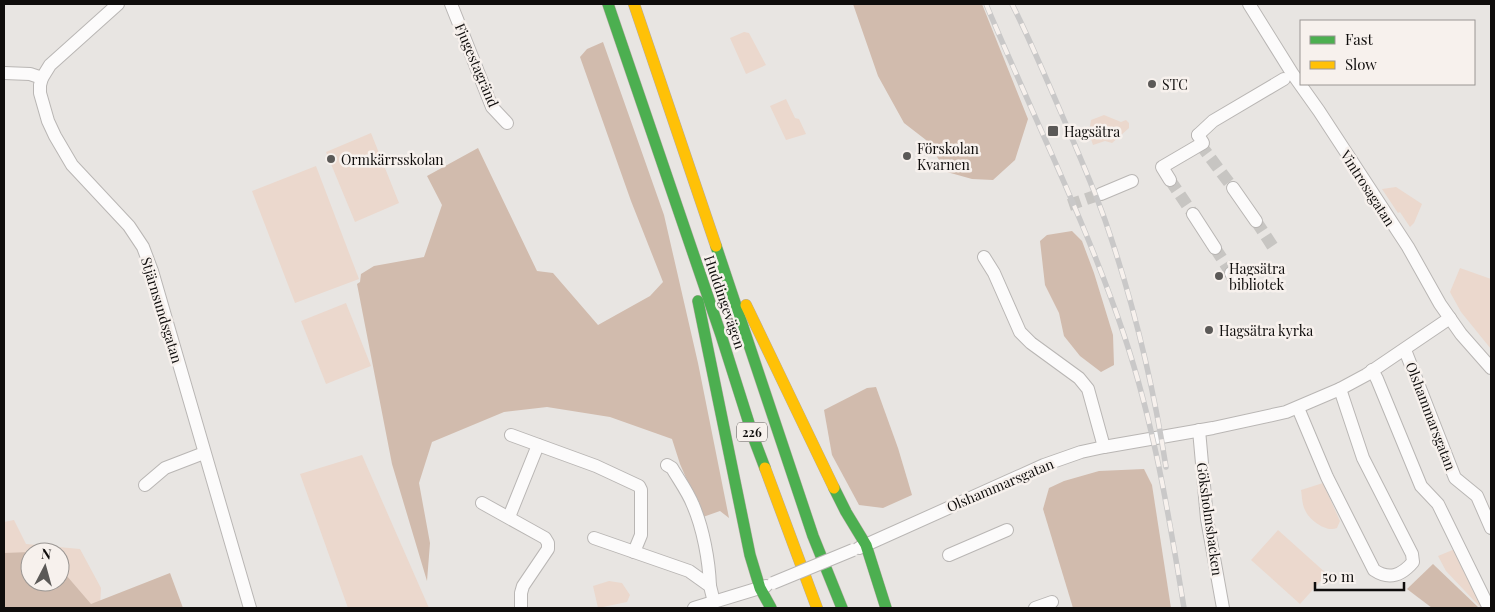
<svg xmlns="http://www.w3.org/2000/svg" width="1495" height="612" viewBox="0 0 1495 612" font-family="'Playfair Display',serif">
  <rect width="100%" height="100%" fill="#e8e5e2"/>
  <!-- green -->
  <g fill="#ebd8cd" fill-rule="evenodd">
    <path d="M744,32l5,1 17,32 -20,9 -16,-36z"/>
    <path d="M786,99l9,19 4,1 7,15 -20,6 -16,-34z"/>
    <path d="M1104,115l17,7 5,-2 3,3v5l-17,15 -7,-2 -12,4 -2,-6 4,-7 -5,-6 1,-6z"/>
    <path d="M371,133l28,70 -44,19 -29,-70z"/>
    <path d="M316,166l43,113 -64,24 -43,-112z"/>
    <path d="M1396,187l26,17 -8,19 -4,4 -10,-15 -2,1 -16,-24z"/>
    <path d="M1460,268l31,11v70l-30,-37 -11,-20z"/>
    <path d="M346,303l25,63 -45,18 -25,-63z"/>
    <path d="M362,455l67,153h-81l-48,-134z"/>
    <path d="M1323,483l17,38 -3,7c-10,5 -28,-8 -32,-18 -3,-6 -3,-14 -4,-20z"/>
    <path d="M14,520l12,24 54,5 21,39 -1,20h-96v-86zM30,552h30v30h-30z"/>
    <path d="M1278,530l49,44 -27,30 -49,-44z"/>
    <path d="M1455,549l29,59h-3l-35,-37 -8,-15z"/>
    <path d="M609,581l13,2 8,12 -3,7 -29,6 -5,-22z"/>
  </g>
  <!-- forest -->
  <g fill="#d1bbad">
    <path d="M853,4h129l46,115 -13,41 -22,20 -21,-1 -25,-7 -21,-32 -22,-17 -26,-47z"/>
    <path d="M603,42l61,173 34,148 31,155 -9,-7 -17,6 -23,-53 -8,-25 -62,-22 -63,-10 -43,5 -72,30 -13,41 11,60 -3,38 -35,-117 -35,-180 3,-2 1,-8 13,-8 50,-9 18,-52 -15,-29 51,-28 59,123 16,2 45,52 52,-29 13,-14 -32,-81 -51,-144 7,-8z"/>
    <path d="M1072,231l10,10 12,32 19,62 1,30 -13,7 -21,-16 -16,-20 -5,-23 -14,-28 -5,-44 7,-6z"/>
    <path d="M876,387l22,61 14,47 -29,13 -24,-3 -27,-50 -8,-45 43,-22z"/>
    <path d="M1144,469l8,16 19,123h-98l-30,-99 6,-21 15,-7 35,-10z"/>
    <path d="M30,552v30h30v-14l31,36 79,-31 13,35h-179v-55z"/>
    <path d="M1433,564l46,44h-47l-25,-19z"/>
  </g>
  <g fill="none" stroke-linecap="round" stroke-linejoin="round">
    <!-- street-tunnel -->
    <g stroke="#c7c5c2" stroke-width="12" stroke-dasharray="12 6" stroke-linecap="butt">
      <path d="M1200,144l33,44"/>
      <path d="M1170,180l23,34"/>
      <path d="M1069,205l32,-11"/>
      <path d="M1256,221l17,26"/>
      <path d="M1215,248l16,25"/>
    </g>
    <defs>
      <g id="street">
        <path d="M118,4l-68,61 -8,13 -2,7v8l8,28 7,15 17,29 57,61 14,21 9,24 98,337"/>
        <path d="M451,4l41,103 15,16"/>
        <path d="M1249,4l43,69 27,38 89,136 32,57 21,30 30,34"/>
        <path d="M4,73l26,1 12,4"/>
        <path d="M1198,135l15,-14 71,-42"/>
        <path d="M1170,180l-8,-13 41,-24 -5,-8"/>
        <path d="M1233,188l23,33"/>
        <path d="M1101,194l31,-13"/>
        <path d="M1193,214l22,34"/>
        <path d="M984,257l10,16 26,59 11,11 48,35 9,11 16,58"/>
        <path d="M1231,273l4,7"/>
        <path d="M1405,350l50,128 22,18 14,32"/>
        <path d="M1372,370l5,9 44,107 17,18 51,104"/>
        <path d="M1298,408l29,69 47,93c15,10 27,6 39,-8l-1,-8 -49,-96 -23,-69"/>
        <path d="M1199,430l8,89 16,89"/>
        <path d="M511,435l85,31 43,20 2,4v45l-7,17"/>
        <path d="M667,465l5,3c7,12 16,24 21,37 10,23 16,55 17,81"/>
        <path d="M145,485l20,-17 39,-15"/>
        <path d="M482,503l63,35 3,5v6l-25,37 -2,7v15"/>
        <path d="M509,517l29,-72"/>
        <path d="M594,538l95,33 21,15 4,16"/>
        <path d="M859,548l185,-83 37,-13 23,-5 109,-19 73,-16 54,-23 26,-14 84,-57"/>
        <path d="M949,555l58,-25"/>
        <path d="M694,608l72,-22"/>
        <path d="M1035,608l17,-6"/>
      </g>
      <g id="fast">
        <path d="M608,4l113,331 33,104 11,29"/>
        <path d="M716,246l97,290 29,72"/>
        <path d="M698,301l52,254 10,33 11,20"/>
        <path d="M834,488l12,24 20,33 20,63"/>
      </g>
      <g id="slow">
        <path d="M634,4l82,242"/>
        <path d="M746,305l88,183"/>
        <path d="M765,468l52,140"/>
      </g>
    </defs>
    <!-- street casing -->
    <use href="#street" stroke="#b9b6b4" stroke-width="14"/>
    <!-- fast casing -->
    <use href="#fast" stroke="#b4aaa3" stroke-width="12"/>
    <!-- slow casing -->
    <use href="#slow" stroke="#b4aaa3" stroke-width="12"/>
    <!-- street -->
    <use href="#street" stroke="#fcfbfb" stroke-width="12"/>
    <!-- fast -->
    <use href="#fast" stroke="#4caf50" stroke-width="11"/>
    <!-- slow -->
    <use href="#slow" stroke="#ffc107" stroke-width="11"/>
    <defs>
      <g id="rail">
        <path d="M986,4c46,110 100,218 138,331 30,89 45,181 60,273"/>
        <path d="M1012,4c18,36 34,74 50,111 15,35 30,69 43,105 28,81 48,163 61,247"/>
      </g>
    </defs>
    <!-- rail casing -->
    <use href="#rail" stroke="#c9c8c8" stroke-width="5.5"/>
    <!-- rail -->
    <use href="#rail" stroke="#f7f1ed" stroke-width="4" stroke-dasharray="11" stroke-linecap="butt"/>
    <defs>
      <path id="street-bridge" d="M773,583l80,-33"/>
    </defs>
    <!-- street-bridge casing -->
    <use href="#street-bridge" stroke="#b9b6b4" stroke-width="14" stroke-linecap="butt"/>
    <!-- street-bridge -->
    <use href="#street-bridge" stroke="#fcfbfb" stroke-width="12"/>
  </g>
  <!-- markers -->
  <g fill="#5b5957" stroke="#f7f1ed" stroke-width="2">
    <circle cx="1152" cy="84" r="5"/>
    <rect x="1047" y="125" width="12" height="12" rx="2.5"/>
    <circle cx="907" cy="156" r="5"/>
    <circle cx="331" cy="159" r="5"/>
    <circle cx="1219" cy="276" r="5"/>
    <circle cx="1209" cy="330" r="5"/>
  </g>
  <g text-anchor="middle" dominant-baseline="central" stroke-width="5" stroke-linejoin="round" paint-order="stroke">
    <!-- shield labels -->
    <rect fill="#f7f1ed" stroke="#555150" stroke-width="1" x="737" y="422.5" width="30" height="19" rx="4"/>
    <g font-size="12" font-weight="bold" fill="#0f0d0c">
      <text x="752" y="432">226</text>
    </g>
    <!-- street labels -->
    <g font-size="14" fill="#0f0d0c" stroke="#f7f1ed">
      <text transform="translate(477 65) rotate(67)">Fjugestagränd</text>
      <text transform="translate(1368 188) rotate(57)">Vintrosagatan</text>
      <text transform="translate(725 302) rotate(71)">Huddingevägen</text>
      <text transform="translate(162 310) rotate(73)">Stjärnsundsgatan</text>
      <text transform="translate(1431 416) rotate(69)">Olshammarsgatan</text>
      <text transform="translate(1000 485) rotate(-23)">Olshammarsgatan</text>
      <text transform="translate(1210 519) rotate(82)">Göksholmsbacken</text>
    </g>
    <!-- poi labels -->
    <g font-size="14" fill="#0f0d0c" stroke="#f7f1ed" text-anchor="start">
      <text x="1162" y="84">STC</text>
      <text x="1064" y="131">Hagsätra</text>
      <text x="917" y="148">Förskolan<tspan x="917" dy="16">Kvarnen</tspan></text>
      <text x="341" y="159">Ormkärrsskolan</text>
      <text x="1229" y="268">Hagsätra<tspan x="1229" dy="16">bibliotek</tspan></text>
      <text x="1219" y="330">Hagsätra kyrka</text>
    </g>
  </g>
  <!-- border -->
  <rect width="1495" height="612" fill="none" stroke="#0f0d0c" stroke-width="10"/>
  <!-- legend -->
  <rect x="1300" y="20" width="175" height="65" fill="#f7f1ed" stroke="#9a9693"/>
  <rect x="1310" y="36" width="25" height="8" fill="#4caf50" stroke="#9a9693"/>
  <text x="1345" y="45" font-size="15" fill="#0f0d0c">Fast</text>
  <rect x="1310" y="61" width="25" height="8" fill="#ffc107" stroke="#9a9693"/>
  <text x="1345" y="70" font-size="15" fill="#0f0d0c">Slow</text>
  <!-- north arrow -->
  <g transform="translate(45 567) rotate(6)"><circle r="24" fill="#f7f1ed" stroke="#9a9693"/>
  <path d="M0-4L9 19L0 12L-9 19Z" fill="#5b5957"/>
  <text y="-8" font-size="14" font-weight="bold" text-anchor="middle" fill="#0f0d0c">N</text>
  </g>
  <!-- scale -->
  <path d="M1315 582v8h89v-8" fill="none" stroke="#0f0d0c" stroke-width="2.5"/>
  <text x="1322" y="582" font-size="15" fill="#0f0d0c" stroke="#f7f1ed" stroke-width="4" paint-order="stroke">50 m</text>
</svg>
